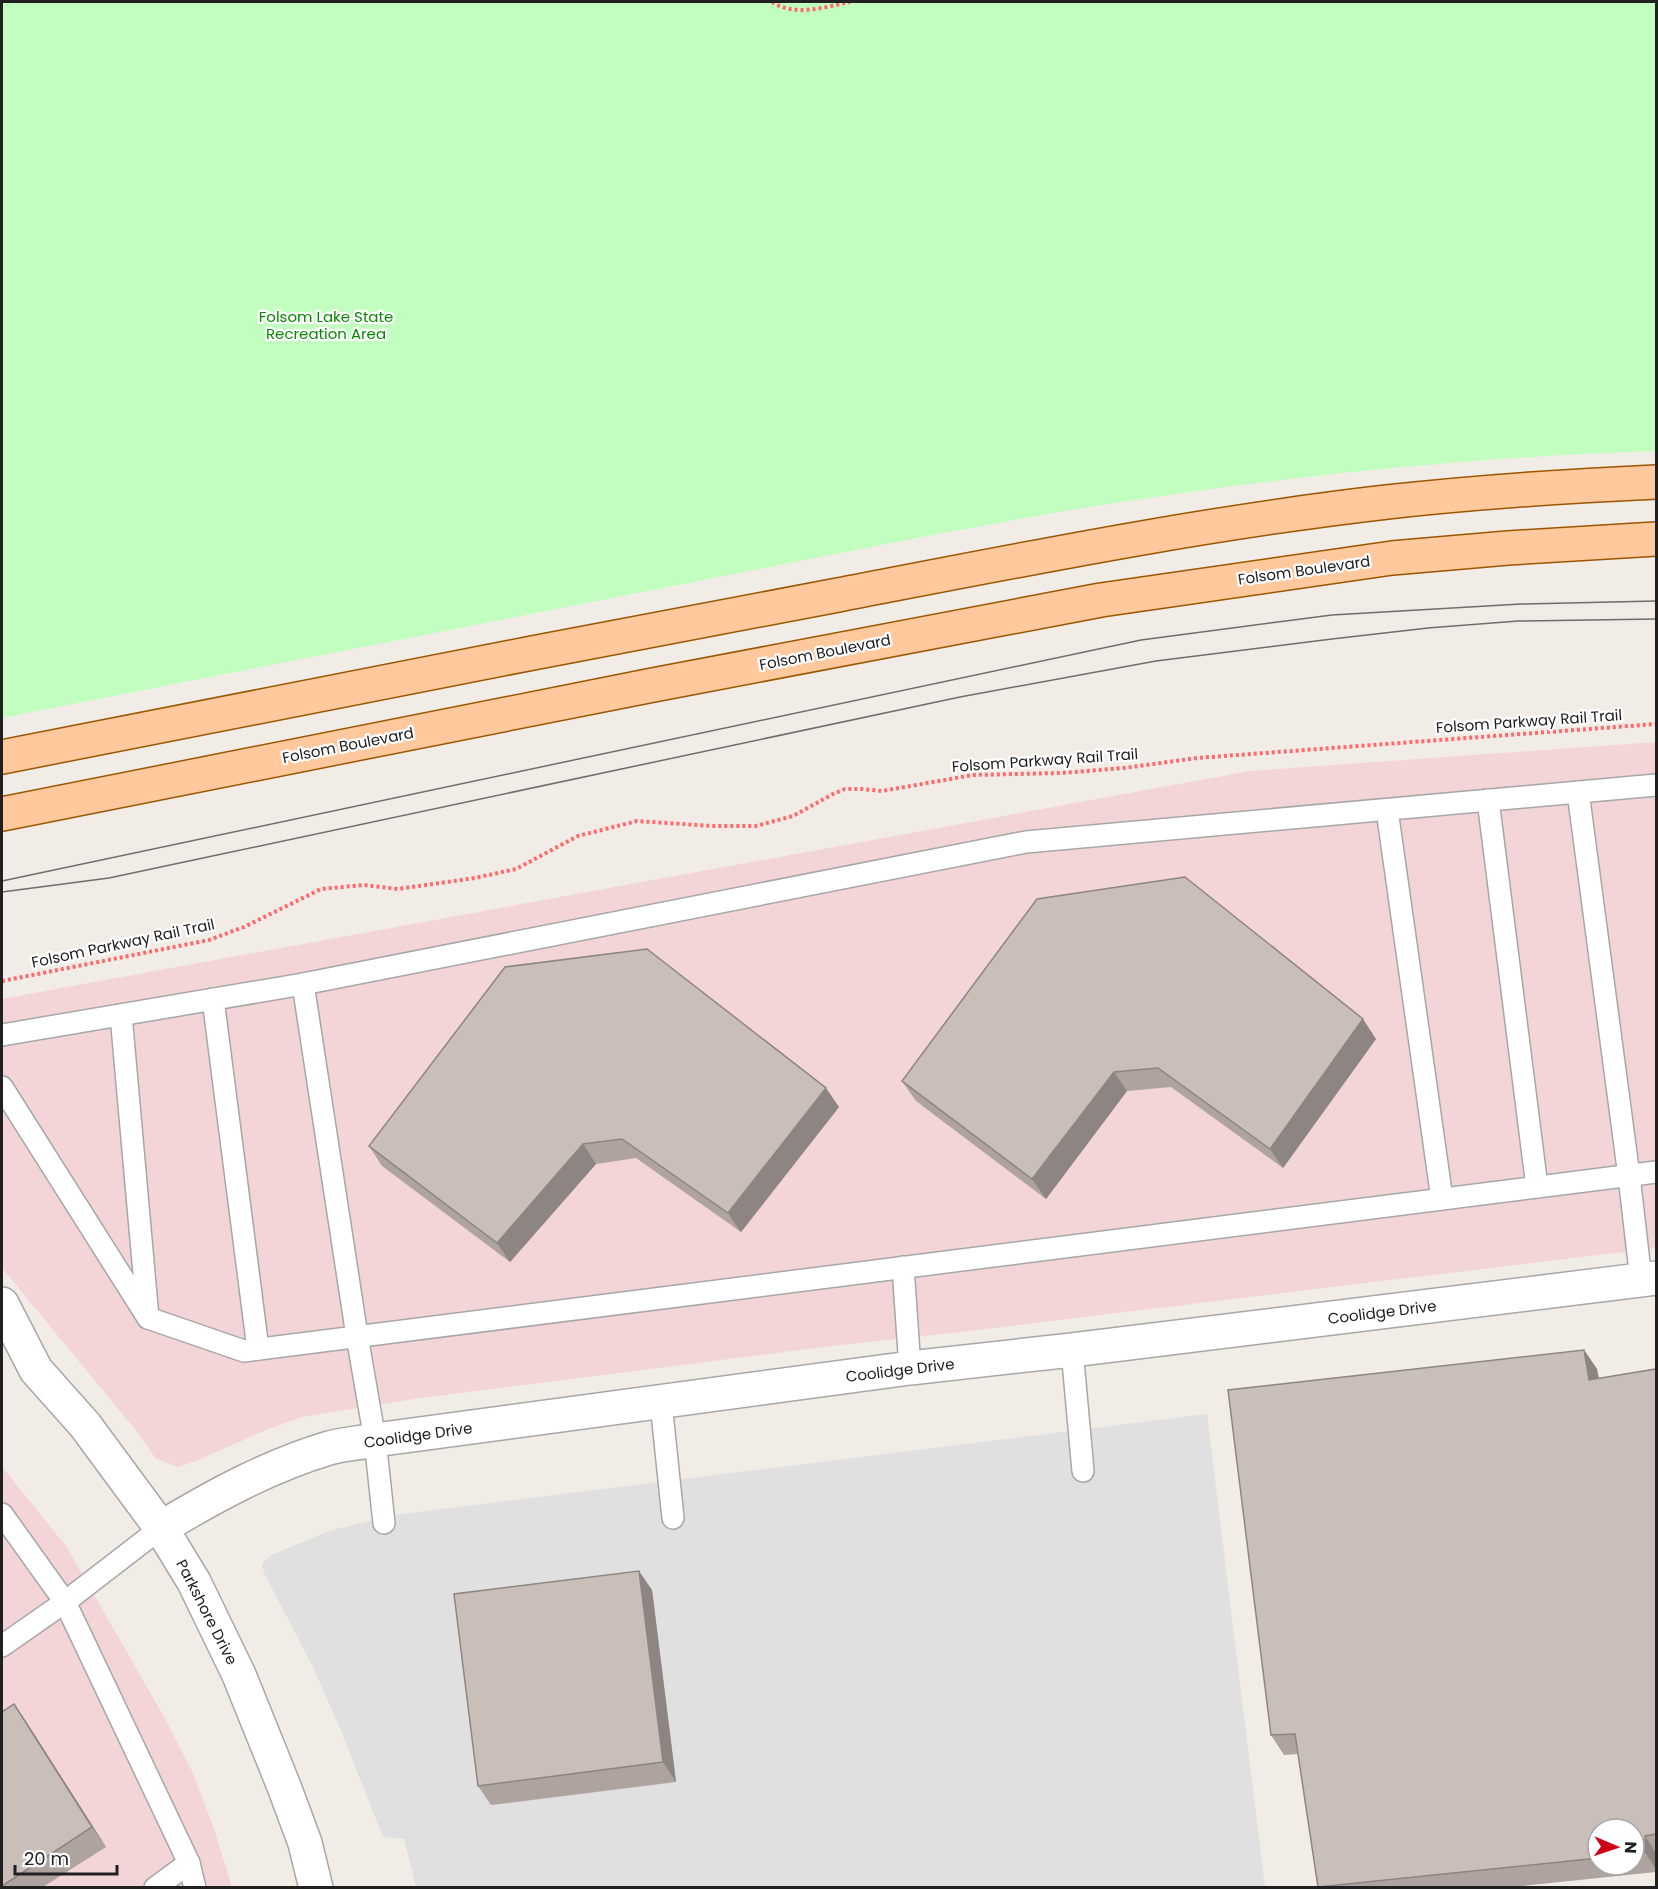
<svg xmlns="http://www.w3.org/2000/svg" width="1658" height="1889" viewBox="0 0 1658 1889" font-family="Poppins,sans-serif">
  <rect width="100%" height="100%" fill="#f1ece6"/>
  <!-- commercial -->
  <g fill="#f3d4d7">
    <path d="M1656,742v506l-704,85 -121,13 -417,53 -112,18 -36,13 -70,31 -18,6 -22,-8 -18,-26 -136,-165v-269l1248,-228z"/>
    <path d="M2,1467l64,79 98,171 27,52 21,54 20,64h-230z"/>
  </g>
  <!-- park -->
  <path fill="#c3fec1" d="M2,2h1654v449c-189,6 -378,26 -566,56 -51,8 -101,18 -152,27l-936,184z"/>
  <!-- parking -->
  <path fill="#e0e0e0" d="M1207,1414l58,473h-849l-12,-48 -21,-2 -42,-106 -28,-64 -48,-92 -3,-9 1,-3 6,-7 60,-25 65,-16z"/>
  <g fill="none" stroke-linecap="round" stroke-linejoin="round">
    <defs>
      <g id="service">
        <path d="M1578,792l51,384 12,104"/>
        <path d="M1488,800l49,387"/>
        <path d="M1387,810l55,389"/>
        <path d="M303,984l723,-142 630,-57"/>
        <path d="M213,999l45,350"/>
        <path d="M2,1035l301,-51 54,352 18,104 9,83"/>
        <path d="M2,1087l146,231 -27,-303"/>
        <path d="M903,1267l7,101"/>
        <path d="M148,1318l96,33 1412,-179"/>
        <path d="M1072,1350l11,121"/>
        <path d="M661,1403l12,115"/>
        <path d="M2,1514l63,88 124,261"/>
        <path d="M2,1646l63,-44 96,-74"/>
        <path d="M155,1888l34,-25 6,25"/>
      </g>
      <g id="minor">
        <path d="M2,1304l34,66 49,55 45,61 31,42 33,54 45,93 46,114 20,54 11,45"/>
        <path d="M161,1528c53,-32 108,-62 168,-80 14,-4 31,-5 46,-8l535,-72 162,-18 584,-72"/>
      </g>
      <g id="primary">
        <path d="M2,757c278,-55 557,-110 836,-162 182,-35 365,-72 549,-93 90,-10 180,-16 269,-20"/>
        <path d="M2,814l651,-129 448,-85 291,-42 116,-10 148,-9"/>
      </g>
    </defs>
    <!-- service casing -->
    <use href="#service" stroke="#a7a7a7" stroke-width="24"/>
    <!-- minor casing -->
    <use href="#minor" stroke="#a7a7a7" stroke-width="36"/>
    <!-- primary casing -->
    <use href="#primary" stroke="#9c5600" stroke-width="36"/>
    <!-- path -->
    <g stroke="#ff696c" stroke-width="4" stroke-dasharray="3 3" stroke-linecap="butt">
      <path d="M772,2c23,15 53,5 78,0"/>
      <path d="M2,981l207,-41 35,-13 77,-38 43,-4 34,4 77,-11 41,-9 62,-33 59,-15 75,5h44l37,-10 40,-22 12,-5h17l20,2 91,-16 88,-2 63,-5 73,-10 459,-34"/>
    </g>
    <!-- service -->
    <use href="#service" stroke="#fff" stroke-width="21"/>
    <!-- minor -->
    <use href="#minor" stroke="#fff" stroke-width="33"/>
    <!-- primary -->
    <use href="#primary" stroke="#ffc99d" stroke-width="33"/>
    <!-- tram -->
    <g stroke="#6e6e6e" stroke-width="1.5">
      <path d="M2,881l1139,-241 191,-25 189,-11 135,-3"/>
      <path d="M2,892l107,-14 851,-181 196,-36 176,-22 96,-11 90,-7 138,-2"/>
    </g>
  </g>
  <!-- wall -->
  <g fill="#aea39f" fill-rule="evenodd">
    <path d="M1376,1039l-93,129 -112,-81 -44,4 -81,108 -130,-98 -14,-20z"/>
    <path d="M839,1107l-98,125 -105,-74 -40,6 -86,98 -128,-96 -13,-20z"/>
    <path d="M1584,1350l13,19 2,9 57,-9v503l-143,15h-195l-20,-133 -14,1 -13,-20zM1598,1829h36v36h-36z"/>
    <path d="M652,1590l24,192 -185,23 -13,-19z"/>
    <path d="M2,1712l25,11 79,124 -63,40h-41z"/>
  </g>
  <!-- shaded-wall -->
  <g fill="#8d8582">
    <path d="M1363,1019l13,20 -93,129 -13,-19z"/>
    <path d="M1114,1072l13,19 -81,108 -14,-20z"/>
    <path d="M826,1088l13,19 -98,125 -13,-19z"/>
    <path d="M583,1144l13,20 -86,98 -13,-19z"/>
    <path d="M1584,1350l13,19 5,30 -13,-19z"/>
    <path d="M639,1571l13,19 24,192 -13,-20z"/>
    <path d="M14,1704l13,19 79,124 -14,-20z"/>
    <path d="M1645,1836l11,17v16l-11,-17z"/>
  </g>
  <!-- building -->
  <g fill="#cabeb9" stroke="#8d8582" stroke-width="1.5">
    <path d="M1185,877l178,142 -93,130 -112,-81 -44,4 -82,107 -130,-98 135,-182z"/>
    <path d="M647,949l179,139 -98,125 -106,-74 -39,5 -86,99 -128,-97 136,-179z"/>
    <path d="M1584,1350l5,30 67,-11v465l-11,2v16l-11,2v-25h-36v29l-280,29 -23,-153 -24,1 -43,-345z"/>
    <path d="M639,1571l24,191 -185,24 -24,-192z"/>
    <path d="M14,1704l78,123 -90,59v-174z"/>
  </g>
  <g text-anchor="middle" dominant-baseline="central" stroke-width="4.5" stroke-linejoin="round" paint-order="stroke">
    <!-- park labels -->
    <g font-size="15" fill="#078a03" stroke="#fff">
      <text x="326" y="316">Folsom Lake State<tspan x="326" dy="17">Recreation Area</tspan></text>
    </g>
    <!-- street labels -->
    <g font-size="15" fill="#202020" stroke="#fff">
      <text transform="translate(1304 570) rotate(-8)">Folsom Boulevard</text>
      <text transform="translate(825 652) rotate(-11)">Folsom Boulevard</text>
      <text transform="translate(1529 721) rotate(-4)">Folsom Parkway Rail Trail</text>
      <text transform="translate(348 745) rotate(-11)">Folsom Boulevard</text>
      <text transform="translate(1045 760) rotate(-4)">Folsom Parkway Rail Trail</text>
      <text transform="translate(123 943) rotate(-12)">Folsom Parkway Rail Trail</text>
      <text transform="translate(1382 1312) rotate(-7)">Coolidge Drive</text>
      <text transform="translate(900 1370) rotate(-7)">Coolidge Drive</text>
      <text transform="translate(418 1435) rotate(-8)">Coolidge Drive</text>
      <text transform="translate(207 1612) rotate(63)">Parkshore Drive</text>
    </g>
  </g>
  <!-- border -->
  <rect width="1658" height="1889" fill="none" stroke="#202020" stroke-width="6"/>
  <!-- north arrow -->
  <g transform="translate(1616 1847) rotate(92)"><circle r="28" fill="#ffffff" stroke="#a6a6a6" stroke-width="1.5"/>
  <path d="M0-4.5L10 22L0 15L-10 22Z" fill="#d00019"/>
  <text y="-9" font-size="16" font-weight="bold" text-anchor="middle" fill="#202020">N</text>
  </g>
  <!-- scale -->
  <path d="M15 1865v9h102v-9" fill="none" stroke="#202020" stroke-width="3"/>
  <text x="24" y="1865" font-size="18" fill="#202020" stroke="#ffffff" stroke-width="4.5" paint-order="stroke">20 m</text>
</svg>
